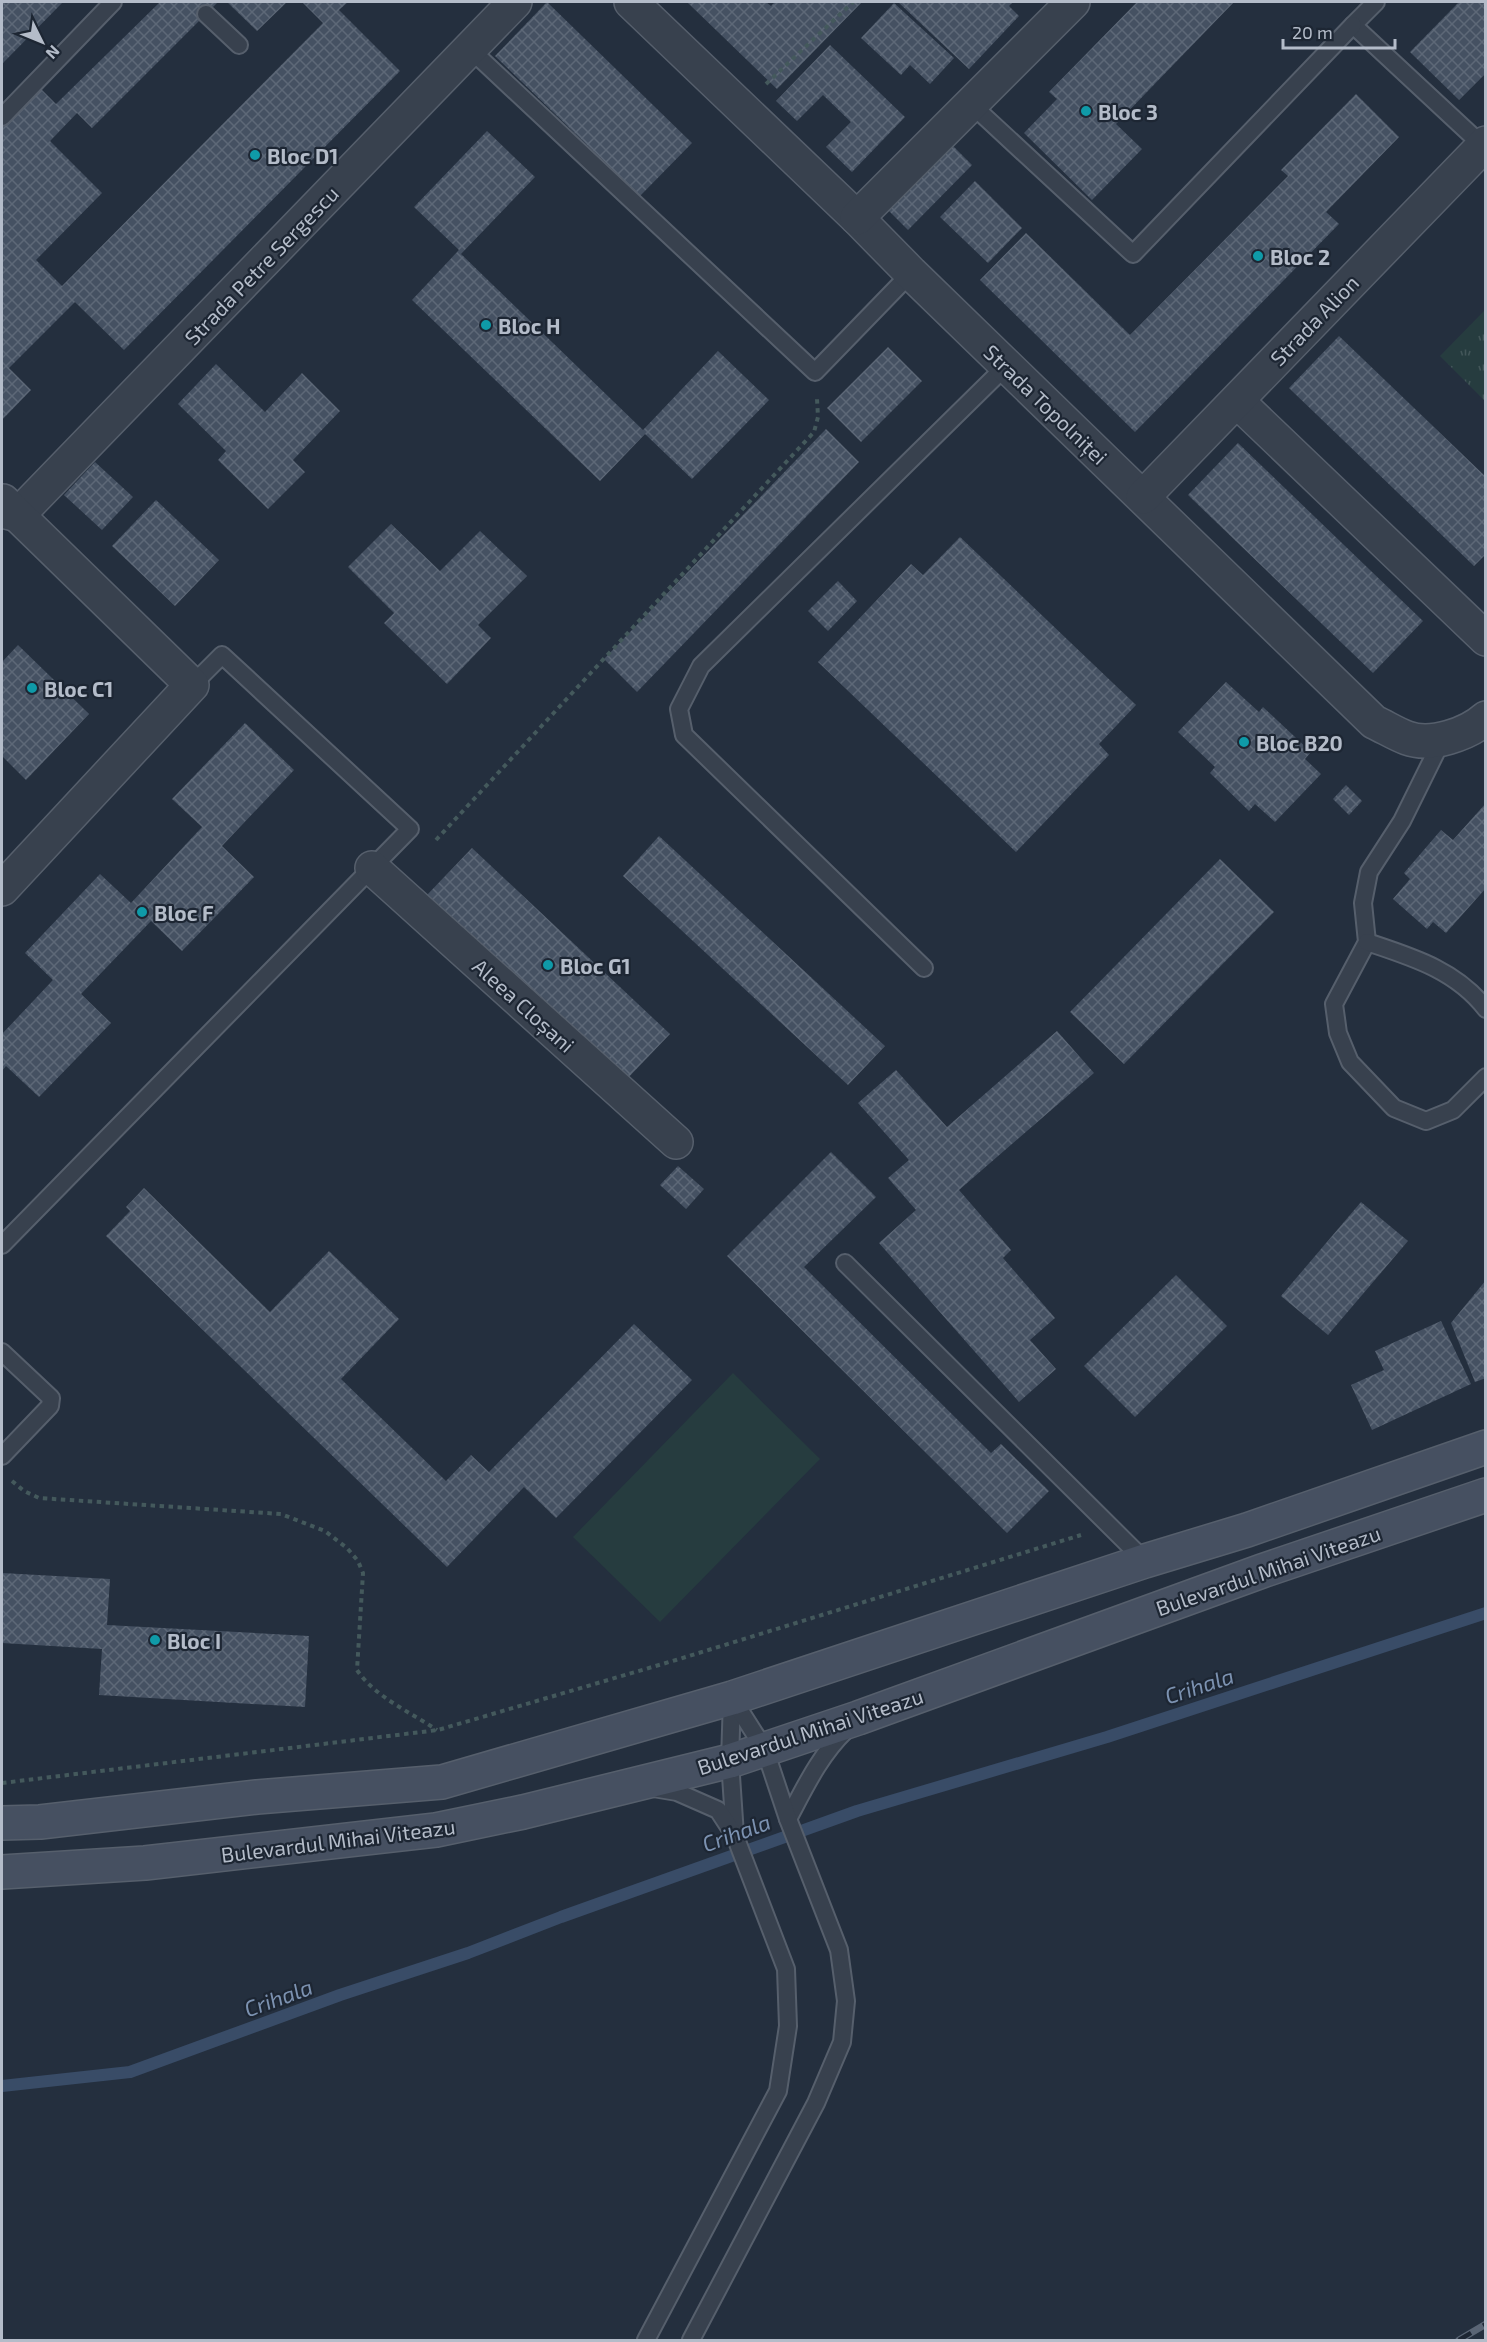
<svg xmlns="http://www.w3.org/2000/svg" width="1487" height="2342" viewBox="0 0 1487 2342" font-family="'Exo 2',sans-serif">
  <defs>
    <pattern id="park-tufts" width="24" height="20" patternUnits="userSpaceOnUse" patternTransform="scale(1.5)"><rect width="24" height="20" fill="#263c3f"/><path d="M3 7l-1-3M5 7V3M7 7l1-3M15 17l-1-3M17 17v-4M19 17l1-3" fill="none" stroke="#435659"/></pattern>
    <pattern id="building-cross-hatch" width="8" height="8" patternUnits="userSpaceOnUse" patternTransform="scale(1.5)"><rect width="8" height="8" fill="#455162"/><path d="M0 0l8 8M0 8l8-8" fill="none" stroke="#5d6877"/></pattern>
  </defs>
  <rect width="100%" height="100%" fill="#242f3e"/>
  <!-- park -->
  <path fill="url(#park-tufts)" d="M1485,310v91l-45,-45z"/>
  <!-- garden -->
  <path fill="#263c3f" d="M733,1373l87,86 -160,163 -87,-85z"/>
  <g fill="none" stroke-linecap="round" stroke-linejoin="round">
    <!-- stream -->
    <path stroke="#394c67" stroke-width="12" d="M2,2086l128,-14 210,-77 128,-42 93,-36 296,-106 250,-74 379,-124"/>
  </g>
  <!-- building -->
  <g fill="url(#building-cross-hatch)">
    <path d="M2,2h61l-61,62z"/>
    <path d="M160,2h58l-126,126 -15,-15 -27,28 52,52 -66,67 26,26 261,-263 -21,-21h46l-9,8 61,61 -276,279 -49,-48 -66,66 22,22 -29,30v-297l36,-37 18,18z"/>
    <path d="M227,2h60l-30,29z"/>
    <path d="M547,2l145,141 -52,53 -145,-140z"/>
    <path d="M687,2h79l5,4 4,-4h87l-85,87z"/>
    <path d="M898,2h115l-4,4 10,10 -50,53z"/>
    <path d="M1137,2h97l-118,122 26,25 -50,51 -68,-67 33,-34 -8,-7z"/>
    <path d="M1459,2h27v71l-27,27 -49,-48z"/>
    <path d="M894,3l60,55 -24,26 -20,-19 -9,10 -40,-37z"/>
    <path d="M830,45l75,72 -53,55 -26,-25 25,-25 -28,-27 -26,26 -21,-20z"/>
    <path d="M1356,94l43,43 -73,75 13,12 -204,208 -155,-152 46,-47 104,102 158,-159 -7,-6z"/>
    <path d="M487,131l48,46 -74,77 182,176 75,-79 51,49 -77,79 -47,-45 -45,47 -188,-181 47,-50 -45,-43z"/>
    <path d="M950,143l22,22 -64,65 -22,-22z"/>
    <path d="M975,181l47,47 -34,35 -48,-46z"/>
    <path d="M1339,336l147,141v77l-12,12 -185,-178z"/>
    <path d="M888,347l34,34 -61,61 -34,-34z"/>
    <path d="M216,364l49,48 37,-39 38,38 -47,49 12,12 -37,37 -50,-49 8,-9 -48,-47z"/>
    <path d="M826,429l33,33 -222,230 -33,-33z"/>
    <path d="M1238,443l185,178 -50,52 -185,-178z"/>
    <path d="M95,462l38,35 -31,33 -38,-35z"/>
    <path d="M156,500l63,60 -44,46 -63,-60z"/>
    <path d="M391,524l49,47 40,-40 47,45 -49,49 13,13 -44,46 -63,-61 10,-10 -46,-46z"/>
    <path d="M960,537l176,168 -37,39 10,11 -93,97 -198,-190 93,-98 12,11z"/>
    <path d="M838,581l19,20 -29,30 -20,-20z"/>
    <path d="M18,645l71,69 -63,66 -24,-24v-94z"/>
    <path d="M1226,682l33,30 4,-5 48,45 -6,7 16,15 -46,48 -20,-18 -6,7 -39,-38 5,-6 -37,-35z"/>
    <path d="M245,723l49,47 -72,76 32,31 -72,74 -31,-30 -70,73 30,29 -72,74 -33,-31 -4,5v-37l51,-54 -28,-27 75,-79 31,29 71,-76 -30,-28z"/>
    <path d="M1346,785l16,16 -13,14 -16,-16z"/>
    <path d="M1486,803v85l-40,45 -13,-11 -6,7 -34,-30 17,-20 -6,-6 37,-43 12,10z"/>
    <path d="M659,836l226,210 -37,39 -225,-209z"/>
    <path d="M472,848l198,186 -46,48 -197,-187z"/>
    <path d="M1220,859l54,53 -150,152 -54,-52z"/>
    <path d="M1057,1031l37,42 -135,117 52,60 -8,8 52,60 -25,22 26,29 -37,33 -140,-159 37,-33 -28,-32 21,-18 -51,-57 38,-33 51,57z"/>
    <path d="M831,1152l45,45 -72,70 187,186 10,-9 48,47 -42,42 -280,-277z"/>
    <path d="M678,1166l26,23 -18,20 -26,-24z"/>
    <path d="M144,1188l126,124 59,-61 70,68 -58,60 105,102 25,-26 18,17 145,-148 58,56 -136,138 -32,-31 -77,80 -341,-331 24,-25 -4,-4z"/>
    <path d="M1361,1202l47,39 -80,94 -47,-39z"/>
    <path d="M1176,1275l51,51 -92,91 -51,-51z"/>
    <path d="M1486,1280v98l-11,4 -24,-59z"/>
    <path d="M1441,1321l30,63 -99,46 -21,-45 33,-15 -9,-19z"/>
    <path d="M2,1573l108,6 -3,46 202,11 -4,71 -206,-12 3,-46 -100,-6z"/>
  </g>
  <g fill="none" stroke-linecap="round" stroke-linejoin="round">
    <defs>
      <g id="lane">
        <path d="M1376,2l-23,23 130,121"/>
        <path d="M206,14l33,31"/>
        <path d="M470,49l345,323 96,-99"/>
        <path d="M971,104l162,150 220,-229"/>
        <path d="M2,117l111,-115"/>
        <path d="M1442,740l-40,81 -33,51 -6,31 4,39 -33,62 4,29 12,29 44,46 32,13 27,-11 33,-33"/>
        <path d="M1367,942c45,15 89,28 119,67"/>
        <path d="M924,968l-240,-233 -5,-26 22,-43 306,-301"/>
        <path d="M2,1245l408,-416 -188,-174 -30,30"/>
        <path d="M845,1263l300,298"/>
        <path d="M2,1352l49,46 -1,8 -48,50"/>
        <path d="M732,1698l-2,63 5,74"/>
        <path d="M788,1819c17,-32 32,-64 58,-89"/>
        <path d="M646,2340l132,-249 10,-65 -2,-57 -51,-133 -17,-26 -41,-18 -24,-4"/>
        <path d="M691,2340l125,-237 26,-61 4,-41 -7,-51 -51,-131 -23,-69 -33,-52"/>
      </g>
      <g id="street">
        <path d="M631,2l226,216 54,55 463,449c11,5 22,12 33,16 24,9 61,-4 79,-20"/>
        <path d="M857,218l216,-216"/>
        <path d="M1237,401l249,238"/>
        <path d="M1143,497l343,-354"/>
        <path d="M2,511l16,4 497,-513"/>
        <path d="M372,868l304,274"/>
        <path d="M2,889l190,-204 -189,-184"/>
      </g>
      <g id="secondary">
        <path d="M2,1823l38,-1 217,-25 185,-15 290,-84 413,-137 102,-31 239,-83"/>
        <path d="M2,1872l143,-9 291,-33 87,-18 207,-51 128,-43 404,-147 224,-76"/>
      </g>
    </defs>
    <!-- lane casing -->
    <use href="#lane" stroke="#565f6c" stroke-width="20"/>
    <!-- street casing -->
    <use href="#street" stroke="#565f6c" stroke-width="36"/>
    <!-- secondary casing -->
    <use href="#secondary" stroke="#565f6c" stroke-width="36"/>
    <!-- path -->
    <g stroke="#44595c" stroke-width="4" stroke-dasharray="4.5 4.5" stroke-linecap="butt">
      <path d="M766,84l87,-82"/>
      <path d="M436,840l378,-408 4,-15 -1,-18"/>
      <path d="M12,1481l12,10 15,7 242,16 44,17 22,17 11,13 5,12 -6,97c18,27 53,42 80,60"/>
      <path d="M2,1783l436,-53 238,-70 405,-125"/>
    </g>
    <!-- lane -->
    <use href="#lane" stroke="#38414e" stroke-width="16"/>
    <!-- street -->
    <use href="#street" stroke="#38414e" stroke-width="33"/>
    <!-- secondary -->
    <use href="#secondary" stroke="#465061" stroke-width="33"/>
    <defs>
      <path id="rail" d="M1459,2340l27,-16"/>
    </defs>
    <!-- rail casing -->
    <use href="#rail" stroke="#5a6575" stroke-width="7"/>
    <!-- rail -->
    <use href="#rail" stroke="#1d2633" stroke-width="4.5" stroke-dasharray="14" stroke-linecap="butt"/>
  </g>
  <!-- markers -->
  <g fill="#0f9aa8" stroke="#1d2633" stroke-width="2">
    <circle cx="1086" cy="111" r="6"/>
    <circle cx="255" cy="155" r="6"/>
    <circle cx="1258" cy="256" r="6"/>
    <circle cx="486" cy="325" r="6"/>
    <circle cx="32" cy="688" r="6"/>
    <circle cx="1244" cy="742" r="6"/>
    <circle cx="142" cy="912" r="6"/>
    <circle cx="548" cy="965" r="6"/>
    <circle cx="155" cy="1640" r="6"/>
  </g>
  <g text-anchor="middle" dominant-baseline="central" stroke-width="4.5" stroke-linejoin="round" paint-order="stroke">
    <!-- poi labels -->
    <g font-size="21" font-weight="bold" fill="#b4bcc9" stroke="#1d2633" text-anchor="start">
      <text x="1098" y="111">Bloc 3</text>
      <text x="267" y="155">Bloc D1</text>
      <text x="1270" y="256">Bloc 2</text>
      <text x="498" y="325">Bloc H</text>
      <text x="44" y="688">Bloc C1</text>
      <text x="1256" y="742">Bloc B20</text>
      <text x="154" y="912">Bloc F</text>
      <text x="560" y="965">Bloc G1</text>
      <text x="167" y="1640">Bloc I</text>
    </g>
    <!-- street labels -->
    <g font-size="21" fill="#b4bcc9" stroke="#1d2633">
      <text transform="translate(261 265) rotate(-46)">Strada Petre Sergescu</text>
      <text transform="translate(1314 320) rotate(-46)">Strada Alion</text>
      <text transform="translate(1046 404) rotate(44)">Strada Topolniței</text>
      <text transform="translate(524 1005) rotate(42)">Aleea Cloșani</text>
      <text transform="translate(1268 1570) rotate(-19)">Bulevardul Mihai Viteazu</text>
      <text transform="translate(810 1731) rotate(-18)">Bulevardul Mihai Viteazu</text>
      <text transform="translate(338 1840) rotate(-7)">Bulevardul Mihai Viteazu</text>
    </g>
    <!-- water labels -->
    <g font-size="22" font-style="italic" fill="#7c92b1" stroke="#1d2633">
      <text transform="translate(1199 1685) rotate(-18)">Crihala</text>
      <text transform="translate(736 1832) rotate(-20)">Crihala</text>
      <text transform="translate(278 1997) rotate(-20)">Crihala</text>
    </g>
  </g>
  <!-- border -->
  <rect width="1487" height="2342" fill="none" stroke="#b4bcc9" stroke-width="6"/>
  <!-- north arrow -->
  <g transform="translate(42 42) rotate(133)" stroke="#1d2633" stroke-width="4.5" paint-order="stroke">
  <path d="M0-4.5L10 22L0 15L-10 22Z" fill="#b4bcc9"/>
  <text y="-9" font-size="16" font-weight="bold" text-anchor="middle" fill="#b4bcc9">N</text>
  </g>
  <!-- scale -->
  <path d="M1283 39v9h112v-9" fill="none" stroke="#b4bcc9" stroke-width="3"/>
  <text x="1292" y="39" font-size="18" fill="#b4bcc9" stroke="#1d2633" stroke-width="4.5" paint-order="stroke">20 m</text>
</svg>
